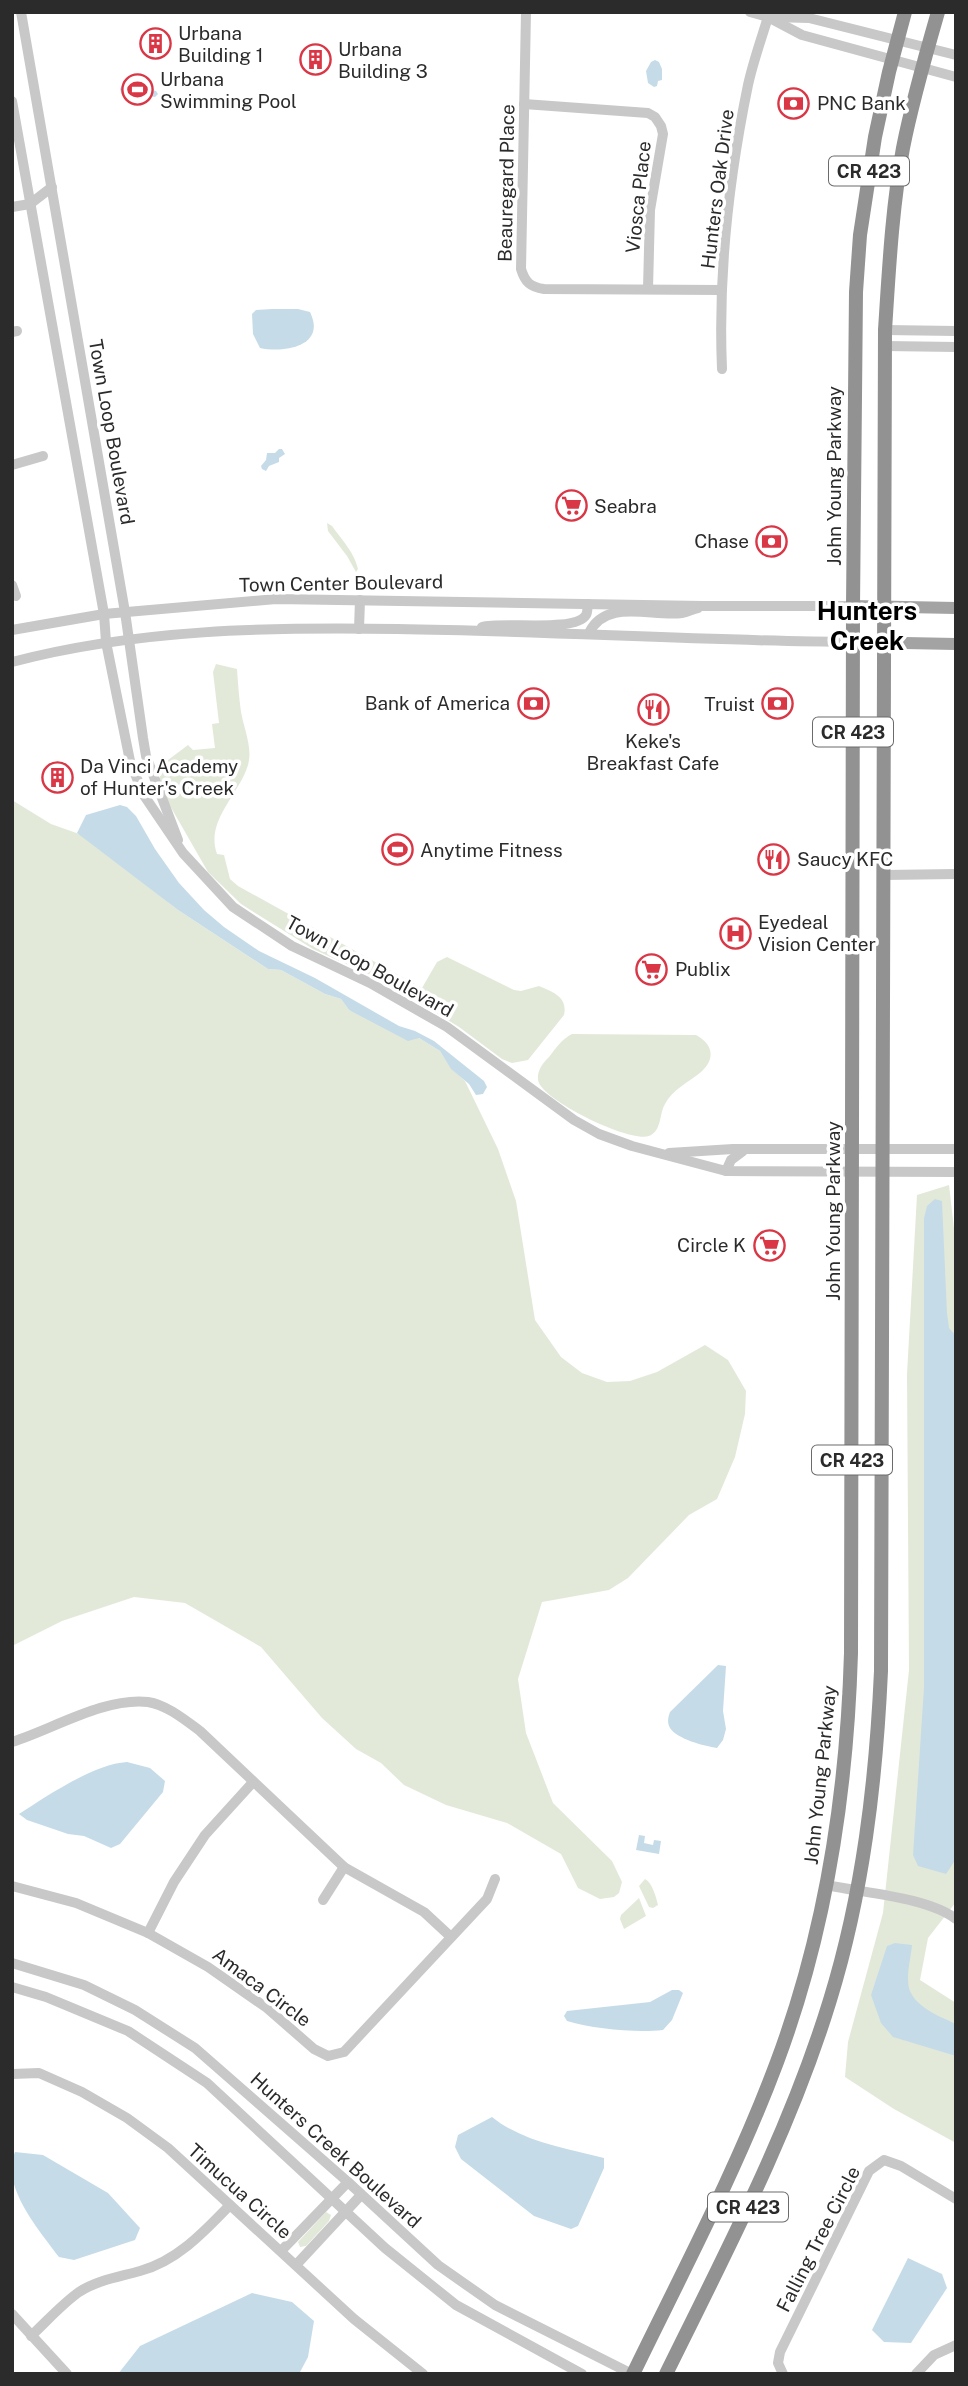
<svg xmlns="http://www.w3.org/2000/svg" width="968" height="2386" viewBox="0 0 968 2386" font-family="'Public Sans',sans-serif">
  <rect width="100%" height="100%" fill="#fff"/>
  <!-- green -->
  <g fill="#e2e9d9">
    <path d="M327,523l5,3c10,14 22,26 26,43l-2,3 -9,-16 -19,-25z"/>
    <path d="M216,664l21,5c1,14 2,29 4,43 3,17 12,36 7,53 -9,30 -43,56 -31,89l7,1 6,24 8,7 184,102 15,-26 10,-5 67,33 7,1 18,-5c14,6 29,11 25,29l-36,45 -16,3 -10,-4 -43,-32 -42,-26 -42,-24 -62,-28 -72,-45 -33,-32 -39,-68 -9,-25v-9l4,-7 24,-18 5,5 22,-2 -3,-24 7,-1 -6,-51z"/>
    <path d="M12,800l39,24 31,11 96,75 90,59 13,1 44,24 16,5 8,11 70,28 21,13 11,17 14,13 33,68 18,52 19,119 26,37 21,16 25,9 23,-1 27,-9 48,-27 23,15 18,31 -1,23 -10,43 -18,42 -28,16 -61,63 -19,12 -67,12 -24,77 8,54 27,70 59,58 10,21 -3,11 -5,4 -14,2 -22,-11 -17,-34 -54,-31 -61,-18 -42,-20 -23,-22 -25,-14 -34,-31 -61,-71 -76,-44 -51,-6 -72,24 -50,25z"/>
    <path d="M572,1034l124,1c17,9 20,24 5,37 -12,10 -29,18 -36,32 -6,10 -3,27 -16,32 -19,7 -108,-36 -111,-56 -1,-10 5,-17 11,-23 7,-9 13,-18 23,-23z"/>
    <path d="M949,1185l7,61v656l-28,36 -8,42 36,23v140l-62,-34 -49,-32 3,-35 35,-129 26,-243 -2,-296 10,-179z"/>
    <path d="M645,1879c7,3 11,18 13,26l-5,3 -4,-1 -10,-21z"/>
    <path d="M639,1898l7,18 -22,13 -4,-10 1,-4z"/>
    <path d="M326,2212l5,3 -2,6 -23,25 -6,1 -2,-5z"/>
  </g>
  <!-- water -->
  <g fill="#c6dbe8">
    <path d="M655,60l4,2 3,7v11l-4,1 -1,5 -3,1 -6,-4 -2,-12 5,-9z"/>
    <path d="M124,82l32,9 2,3 -3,3 -18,-3 -6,5 -9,-4 -2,-6z"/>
    <path d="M272,309h26l12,3c17,35 -27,41 -50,36l-7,-14 -1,-20 4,-4z"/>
    <path d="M279,449h3l3,5 -6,4v4l-10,4 -3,5 -4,-2 -1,-3 5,-6 1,-7h8z"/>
    <path d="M120,805l7,2 9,9 19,33 24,34 25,27 20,17 35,24 56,27 84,48 16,5 19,10 50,40 3,6 -4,7 -7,1 -7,-11 -18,-15 -11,-18 -21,-13 -11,3 -59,-31 -8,-11 -16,-5 -44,-24 -13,-1 -90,-59 -101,-77 9,-18z"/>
    <path d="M935,1199l7,2 5,112 2,15 7,8v523l-10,15 -28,-8 -5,-11 11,-168v-469l3,-12z"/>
    <path d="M718,1665l8,1 -3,45 3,18 -3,11 -6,8c-13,-2 -40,-9 -47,-20 -3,-5 -2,-11 0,-16z"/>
    <path d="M127,1762l23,6 15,13 -2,11 -43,52 -9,4 -27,-12 -16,-2 -41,-14 -8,-6c28,-18 75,-50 108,-52z"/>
    <path d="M639,1835l6,1 -1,7 9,2 1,-5 7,1 -2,13 -23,-4z"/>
    <path d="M895,1943l17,2c-1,13 -7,33 -2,46 7,17 31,26 46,33v32l-63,-19 -12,-14 -10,-28 16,-49z"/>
    <path d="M672,1990h7l4,3 -11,27 -9,10c-27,3 -69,-1 -96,-9l-3,-5 3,-5 83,-9z"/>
    <path d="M492,2117c31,25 73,31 112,41v10l-26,58 -7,3 -37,-13 -73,-57 -6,-12 3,-12z"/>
    <path d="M15,2152l28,3 65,38 32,35 -5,12 -61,20 -15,-3c-19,-26 -59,-71 -44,-105z"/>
    <path d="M908,2258l34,16 5,14 -36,55 -27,-1 -12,-12z"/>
    <path d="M252,2293l40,9 22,19 -6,36 -9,17h-181l22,-28z"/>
  </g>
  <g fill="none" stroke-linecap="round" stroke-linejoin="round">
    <!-- minor -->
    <g stroke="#c8c8c8" stroke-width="10">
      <path d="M21,12l104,600 18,126 3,18 32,84"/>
      <path d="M526,12l-5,257c4,13 9,18 23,20l178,1"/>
      <path d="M750,12l18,5 34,18 154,42"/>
      <path d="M772,17l37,1 147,37"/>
      <path d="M12,101l92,513 2,28 24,119 13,33 40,59 50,54 59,39 78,37 77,44 127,93 25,14 33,12 94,25 230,1"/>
      <path d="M524,104l124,9 7,4 6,9 2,8 -13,76 -2,79"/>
      <path d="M12,207l18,-3 22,-17"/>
      <path d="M885,330l71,1"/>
      <path d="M12,332l5,-1"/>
      <path d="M885,346l71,1"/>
      <path d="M722,369c-4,-94 7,-192 26,-284 5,-23 13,-45 20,-68"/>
      <path d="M12,465l31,-9"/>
      <path d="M12,585l4,11"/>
      <path d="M482,627c21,-6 93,6 104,-12 2,-3 1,-8 2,-11"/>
      <path d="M359,629l1,-29"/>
      <path d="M12,630l92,-16 172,-15 427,7h150"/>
      <path d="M589,633c17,-35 62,-16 93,-20 5,-1 11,-4 16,-5"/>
      <path d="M12,662c126,-33 256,-35 385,-33 152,2 304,12 456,13"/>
      <path d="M884,875l72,-1"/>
      <path d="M669,1153l64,-4h223"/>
      <path d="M726,1171l5,-11 12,-9"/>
      <path d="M12,1742c41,-13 93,-45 136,-40 19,3 37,18 52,29l144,136 80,45 27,25"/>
      <path d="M827,1885c36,8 100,12 129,34"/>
      <path d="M12,1886l64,17 72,30 60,34 59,41 47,41 14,7 16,-4 143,-153 8,-20"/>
      <path d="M323,1900l21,-33"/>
      <path d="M148,1933l26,-51 31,-47 48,-53"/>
      <path d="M12,1963l72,22 51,25 60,38 153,134 90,83 57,40 137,69"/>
      <path d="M12,1987l34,10 82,34 79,52 178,165 71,57 126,69"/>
      <path d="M12,2074l27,-1 43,19 45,26 41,30 186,171 69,55"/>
      <path d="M281,2251l67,-69"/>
      <path d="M296,2265l65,-70"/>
      <path d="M12,2314l55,60"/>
      <path d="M31,2336c16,-15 31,-32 48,-44 19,-12 40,-15 61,-21 37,-10 64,-39 90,-66"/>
      <path d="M783,2374l-5,-11 2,-11 89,-181 15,-11 17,6 55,33"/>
      <path d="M916,2374l18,-19 22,-10"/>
    </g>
    <!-- major -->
    <g stroke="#a3a3a3" stroke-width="12">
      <path d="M853,606l103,2"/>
      <path d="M853,642l103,2"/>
    </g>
    <!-- highway -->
    <g stroke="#929292" stroke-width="14">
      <path d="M633,2374c50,-103 104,-205 144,-312 49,-131 70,-270 74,-409l2,-1047 3,-314 4,-57 15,-98 14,-65 16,-60"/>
      <path d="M666,2374c60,-122 124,-243 164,-374 33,-107 46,-218 51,-329l4,-1341c4,-61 7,-122 18,-182 9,-46 22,-91 35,-136"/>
    </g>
  </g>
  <!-- icons -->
  <defs>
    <symbol id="building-ring" viewBox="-11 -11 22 22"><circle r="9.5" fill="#fff" stroke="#d93746" stroke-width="1.5"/><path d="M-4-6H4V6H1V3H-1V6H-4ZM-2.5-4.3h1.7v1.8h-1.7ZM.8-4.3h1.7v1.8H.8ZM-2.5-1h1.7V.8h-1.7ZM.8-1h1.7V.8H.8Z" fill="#d93746"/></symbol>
    <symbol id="stadium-ring" viewBox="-11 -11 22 22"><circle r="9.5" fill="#fff" stroke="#d93746" stroke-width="1.5"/><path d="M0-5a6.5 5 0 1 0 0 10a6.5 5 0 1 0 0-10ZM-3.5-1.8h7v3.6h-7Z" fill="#d93746"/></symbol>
    <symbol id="bank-ring" viewBox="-11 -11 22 22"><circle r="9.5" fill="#fff" stroke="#d93746" stroke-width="1.5"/><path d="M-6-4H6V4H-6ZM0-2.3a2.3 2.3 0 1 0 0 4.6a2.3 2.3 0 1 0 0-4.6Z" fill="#d93746"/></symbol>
    <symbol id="supermarket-ring" viewBox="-11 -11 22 22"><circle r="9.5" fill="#fff" stroke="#d93746" stroke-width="1.5"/><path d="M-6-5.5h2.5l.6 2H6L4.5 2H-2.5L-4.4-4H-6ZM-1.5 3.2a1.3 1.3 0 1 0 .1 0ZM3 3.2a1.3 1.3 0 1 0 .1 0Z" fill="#d93746"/></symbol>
    <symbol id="restaurant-ring" viewBox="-11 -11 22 22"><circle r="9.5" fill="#fff" stroke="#d93746" stroke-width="1.5"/><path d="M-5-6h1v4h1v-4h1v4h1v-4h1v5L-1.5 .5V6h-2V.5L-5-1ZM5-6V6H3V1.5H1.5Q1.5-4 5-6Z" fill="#d93746"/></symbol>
    <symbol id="hospital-ring" viewBox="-11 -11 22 22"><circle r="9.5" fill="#fff" stroke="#d93746" stroke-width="1.5"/><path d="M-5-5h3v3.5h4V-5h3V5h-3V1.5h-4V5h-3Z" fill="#d93746"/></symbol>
  </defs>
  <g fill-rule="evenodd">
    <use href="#building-ring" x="138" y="26" width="35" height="35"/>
    <use href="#building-ring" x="298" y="42" width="35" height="35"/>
    <use href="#stadium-ring" x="120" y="72" width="35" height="35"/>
    <use href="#bank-ring" x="776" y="86" width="35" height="35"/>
    <use href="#supermarket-ring" x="554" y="488" width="35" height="35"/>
    <use href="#bank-ring" x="754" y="524" width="35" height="35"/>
    <use href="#bank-ring" x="516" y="686" width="35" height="35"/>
    <use href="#bank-ring" x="760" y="686" width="35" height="35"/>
    <use href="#restaurant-ring" x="636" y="692" width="35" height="35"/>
    <use href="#building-ring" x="40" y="760" width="35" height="35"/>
    <use href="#stadium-ring" x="380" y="832" width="35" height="35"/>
    <use href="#restaurant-ring" x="756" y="842" width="35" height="35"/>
    <use href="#hospital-ring" x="718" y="916" width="35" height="35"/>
    <use href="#supermarket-ring" x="634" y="952" width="35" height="35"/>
    <use href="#supermarket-ring" x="752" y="1228" width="35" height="35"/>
  </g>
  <g text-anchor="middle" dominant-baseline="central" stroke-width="7" stroke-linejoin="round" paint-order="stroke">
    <!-- shield labels -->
    <g fill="#fff" stroke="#6b6b6b" stroke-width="2">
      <rect x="829" y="156.5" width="80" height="29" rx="5"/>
      <rect x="813" y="717.5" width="80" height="29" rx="5"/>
      <rect x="812" y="1445.5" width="80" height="29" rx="5"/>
      <rect x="708" y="2192.5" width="80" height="29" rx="5"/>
    </g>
    <g font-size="18" font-weight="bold" fill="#2b2b2b">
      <text x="869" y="171">CR 423</text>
      <text x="853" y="732">CR 423</text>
      <text x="852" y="1460">CR 423</text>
      <text x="748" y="2207">CR 423</text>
    </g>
    <!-- poi labels -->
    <g font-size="19" fill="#2b2b2b" stroke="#fff" text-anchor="start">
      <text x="178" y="33">Urbana<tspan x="178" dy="22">Building 1</tspan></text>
      <text x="338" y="49">Urbana<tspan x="338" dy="22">Building 3</tspan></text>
      <text x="160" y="79">Urbana<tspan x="160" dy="22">Swimming Pool</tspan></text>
      <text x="817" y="103">PNC Bank</text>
      <text x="594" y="506">Seabra</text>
      <text x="749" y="541" text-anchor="end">Chase</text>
      <text x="510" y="703" text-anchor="end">Bank of America</text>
      <text x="755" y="704" text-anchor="end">Truist</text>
      <text x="653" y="741" text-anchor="middle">Keke's<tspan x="653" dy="22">Breakfast Cafe</tspan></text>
      <text x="80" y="766">Da Vinci Academy<tspan x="80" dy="22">of Hunter's Creek</tspan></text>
      <text x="420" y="850">Anytime Fitness</text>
      <text x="797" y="859">Saucy KFC</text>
      <text x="758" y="922">Eyedeal<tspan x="758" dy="22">Vision Center</tspan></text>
      <text x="675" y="969">Publix</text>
      <text x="746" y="1245" text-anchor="end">Circle K</text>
    </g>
    <!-- street labels -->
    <g font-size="19" fill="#2b2b2b" stroke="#fff">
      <text transform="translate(506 183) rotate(-89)">Beauregard Place</text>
      <text transform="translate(717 189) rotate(-83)">Hunters Oak Drive</text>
      <text transform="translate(638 197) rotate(-84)">Viosca Place</text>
      <text transform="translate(112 432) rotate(80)">Town Loop Boulevard</text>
      <text transform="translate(834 476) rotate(-90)">John Young Parkway</text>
      <text transform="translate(341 583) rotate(-1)">Town Center Boulevard</text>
      <text transform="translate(370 966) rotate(29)">Town Loop Boulevard</text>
      <text transform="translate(833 1211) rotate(-90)">John Young Parkway</text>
      <text transform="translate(820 1775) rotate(-84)">John Young Parkway</text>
      <text transform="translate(262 1987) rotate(37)">Amaca Circle</text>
      <text transform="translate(336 2150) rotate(42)">Hunters Creek Boulevard</text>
      <text transform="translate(240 2191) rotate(42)">Timucua Circle</text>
      <text transform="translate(818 2239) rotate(-63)">Falling Tree Circle</text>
    </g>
    <!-- district labels -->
    <g font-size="26" font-weight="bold" fill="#000" stroke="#fff">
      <text x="867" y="610">Hunters<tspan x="867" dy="30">Creek</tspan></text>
    </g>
  </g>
  <!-- border -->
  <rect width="968" height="2386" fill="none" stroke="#2b2b2b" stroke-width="28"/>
</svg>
